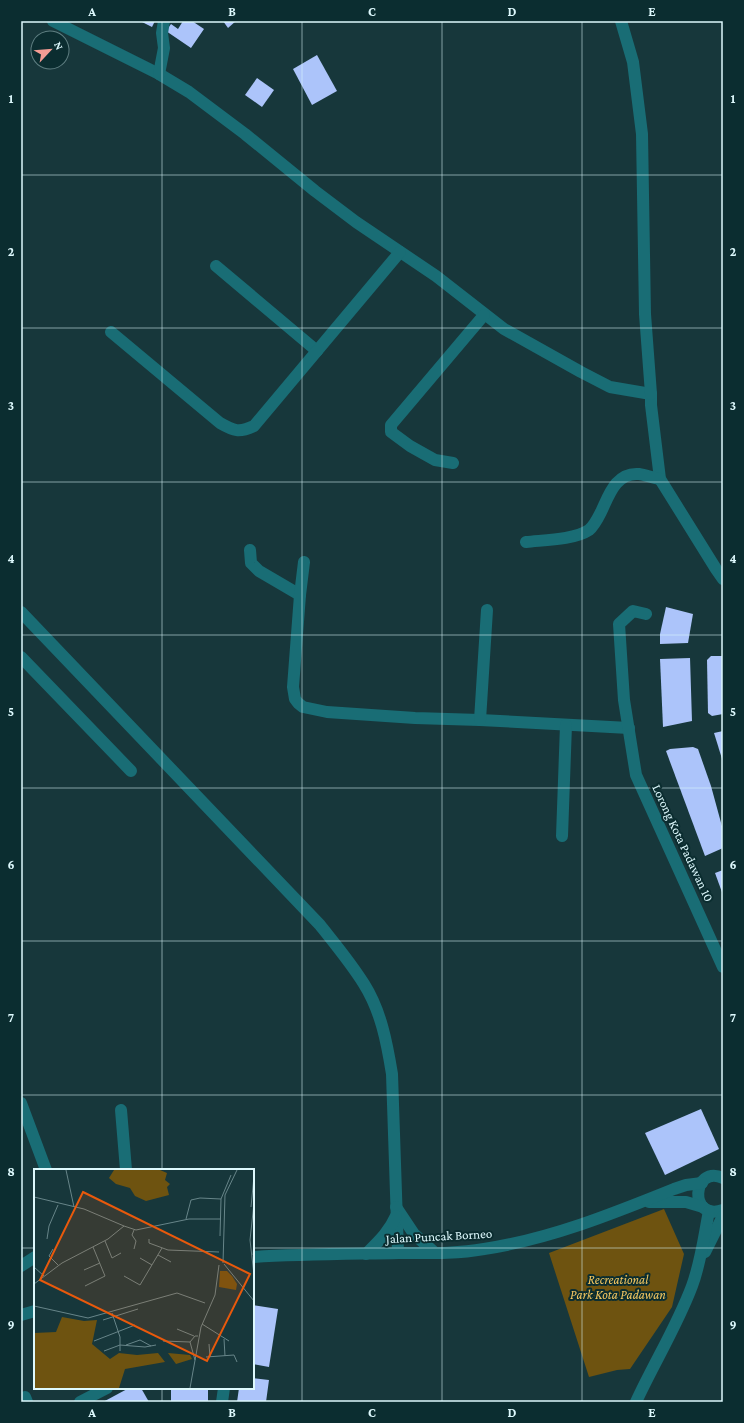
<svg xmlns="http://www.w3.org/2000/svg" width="744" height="1423" viewBox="0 0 744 1423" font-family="'Crimson Pro',serif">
  <rect width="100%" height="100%" fill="#17373b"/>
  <!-- green -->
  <path fill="#6e5310" d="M664,1209l20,45 -12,53 -42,62 -13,1 -28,7 -40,-124z"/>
  <!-- building -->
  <g fill="#acc4fa">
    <path d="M140,21h15l-3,6z"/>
    <path d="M183,21h9l12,8 -13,19 -25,-17 5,-7 7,5z"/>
    <path d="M223,21h13l-8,7z"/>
    <path d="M317,55l20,36 -25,14 -19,-36z"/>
    <path d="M257,78l17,12 -12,17 -17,-12z"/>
    <path d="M666,607l27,7 -5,29 -28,1v-10z"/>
    <path d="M711,656h12v58l-11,2 -4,-3 -1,-53z"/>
    <path d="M690,658l2,63 -29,6 -3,-68z"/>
    <path d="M723,731v31l-9,-29z"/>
    <path d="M693,747l5,2 13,37 12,44v18l-18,8 -39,-105 4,-2z"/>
    <path d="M723,870v25l-8,-22z"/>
    <path d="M701,1109l18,40 -54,26 -20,-42z"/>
    <path d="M253,1305l25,4 -9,58 -16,-3z"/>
    <path d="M253,1378l16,2 -3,22h-29l2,-14h14z"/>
    <path d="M129,1388h12l8,14h-46z"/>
    <rect x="171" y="1388" width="37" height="14"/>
  </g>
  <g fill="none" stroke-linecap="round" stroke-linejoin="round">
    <!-- street -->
    <g stroke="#196d75" stroke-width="12">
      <path d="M53,21l106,53 30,18 56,42 70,57 41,31 80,54 68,53 77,43 29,15 41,7v11l9,74 56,90 7,10"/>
      <path d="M621,21l12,41 9,72 3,180 6,80"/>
      <path d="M159,74l5,-26 -2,-15 2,-12"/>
      <path d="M216,266l101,85"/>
      <path d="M111,332l109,91c14,8 19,10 34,3l146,-174"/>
      <path d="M453,463l-18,-3 -25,-14 -19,-14v-7l93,-110"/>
      <path d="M526,542c17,-2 48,-2 63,-12 5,-4 9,-12 12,-18 8,-17 15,-40 38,-38 7,1 14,4 21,5"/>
      <path d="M250,550l1,13 8,8 41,24"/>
      <path d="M304,562l-4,33 -7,92 2,12 3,4 5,4 24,5 88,6 65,2 149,8"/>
      <path d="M646,614l-13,-3 -14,13 5,76 12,75 87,192"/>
      <path d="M21,657l110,114"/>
      <path d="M480,720l7,-110"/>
      <path d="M562,836l4,-111"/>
      <path d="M21,1103l25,67"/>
      <path d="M121,1110l5,60"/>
      <path d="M21,1266l14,-9"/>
      <path d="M25,1397l2,5"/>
      <path d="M80,1402l27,-14"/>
      <path d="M222,1402l2,-14"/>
    </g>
    <!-- secondary -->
    <g stroke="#196d75" stroke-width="12">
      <path d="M21,612l299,313c15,19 31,38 44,59 17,27 23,59 28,90l6,179"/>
      <path d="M723,1178c-31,-14 -35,44 0,32"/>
      <path d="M649,1202h37l17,5"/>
      <path d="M396,1207l18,27 21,19"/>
      <path d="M705,1252l18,-36"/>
      <path d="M366,1254c12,-12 23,-22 30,-38"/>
      <path d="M253,1257c49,-3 97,-3 146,-4 28,0 57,1 85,-4 66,-10 128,-35 190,-60l12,-4 16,-2"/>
      <path d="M21,1315l14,-4"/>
      <path d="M636,1402c18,-39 41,-76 56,-116 9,-24 12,-50 17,-75"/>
    </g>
  </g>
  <!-- grid -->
  <path fill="none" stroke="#def9fd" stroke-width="1" stroke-opacity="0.55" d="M162,21v1149M302,21v1381M442,21v1381M582,21v1381M21,175h702M21,328h702M21,482h702M21,635h702M21,788h702M21,941h702M21,1095h702M21,1248h14M253,1248h470M162,1388v14"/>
  <g text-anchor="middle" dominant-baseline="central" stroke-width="4" stroke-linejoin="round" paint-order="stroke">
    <!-- street labels -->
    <g font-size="13" fill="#def9fd" stroke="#0b2d30">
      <text transform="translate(683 843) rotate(65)">Lorong Kota Padawan 10</text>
      <text transform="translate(439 1236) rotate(-3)">Jalan Puncak Borneo</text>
    </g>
    <!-- park labels -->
    <g font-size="13" font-style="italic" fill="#f4c761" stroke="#0b2d30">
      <text x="618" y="1279">Recreational<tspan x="618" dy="15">Park Kota Padawan</tspan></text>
    </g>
  </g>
  <!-- overview -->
  <g transform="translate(34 1169)">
    <rect width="220" height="220" fill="#17373b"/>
    <path d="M80,1h46l7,3 -2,7 5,4 -3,3 2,8 -23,6 -11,-5 -5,-8 -14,-4 -7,-6zM186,102h7l5,5 5,8 -1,6 -17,-3zM28,148l22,4 13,-1 -5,24 18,15 9,-6 18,2 21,-2 7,9 -40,7 -6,19h-85v-55l22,-1zM134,184l22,2 2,4 -16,5z" fill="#6e5310"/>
    <path fill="none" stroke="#678589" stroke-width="1" d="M32,1l8,37M0,28l50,12 40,17M220,34l-4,37 4,35M217,38l3,-31M152,50l5,-19 9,-2 21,1M186,67l1,-37 10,-24M13,70l2,-13 9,-21M115,70v4l19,7 51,2M71,72l7,17 9,-5M19,80l-4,7 9,9M100,80l2,-8 -4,-6 2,-5M124,86l13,7M219,86l1,-13M106,89l12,7M189,94l2,-68 12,-25M190,95l30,37M0,98l10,9M50,101l16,-7M90,107l16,9 22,-37M0,115l28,-21 46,-24 16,-13 12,4 53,-11h32M51,117l20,-10 -12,-29M0,137l54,12 89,-25 28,10M78,144l8,24v14M69,151l35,-11M168,155l27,17M143,160l17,7M190,170l1,17M60,172l41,-16M129,172l27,1M175,175l1,13M92,176l14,-5 11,6M70,182l16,-6 25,2 11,-2M172,188l28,-2 3,7M161,191l-5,-18 5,-6h3M156,219l11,-61 14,-32 4,-30"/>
    <path fill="#e8590c" fill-opacity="0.15" stroke="#e8590c" stroke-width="2" d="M49,23l167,82 -43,87 -167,-81z"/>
    <rect width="220" height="220" fill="none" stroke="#def9fd" stroke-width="2"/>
  </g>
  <!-- border -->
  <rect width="744" height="1423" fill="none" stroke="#0b2d30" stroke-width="44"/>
  <!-- north arrow -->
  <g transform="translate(50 50) rotate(64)"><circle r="19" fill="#0b2d30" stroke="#5f7f82"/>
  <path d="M0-3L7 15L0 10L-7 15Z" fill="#f59c94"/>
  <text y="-6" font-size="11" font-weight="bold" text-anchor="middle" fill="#def9fd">N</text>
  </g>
  <rect x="22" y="22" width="700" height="1379" fill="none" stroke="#def9fd" stroke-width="1.5"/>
  <g font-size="13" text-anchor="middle" font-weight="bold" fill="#def9fd">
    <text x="92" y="16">A</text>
    <text x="232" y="16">B</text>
    <text x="372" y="16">C</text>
    <text x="512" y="16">D</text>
    <text x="652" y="16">E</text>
    <text x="11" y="103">1</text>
    <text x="733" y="103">1</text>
    <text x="11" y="256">2</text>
    <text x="733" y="256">2</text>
    <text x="11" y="410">3</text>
    <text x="733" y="410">3</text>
    <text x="11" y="563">4</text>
    <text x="733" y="563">4</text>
    <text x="11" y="716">5</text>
    <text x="733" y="716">5</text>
    <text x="11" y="869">6</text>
    <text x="733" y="869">6</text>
    <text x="11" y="1022">7</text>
    <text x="733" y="1022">7</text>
    <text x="11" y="1176">8</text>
    <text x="733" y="1176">8</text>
    <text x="11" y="1329">9</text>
    <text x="733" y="1329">9</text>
    <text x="92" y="1417">A</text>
    <text x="232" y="1417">B</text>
    <text x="372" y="1417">C</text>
    <text x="512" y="1417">D</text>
    <text x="652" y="1417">E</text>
  </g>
</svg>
